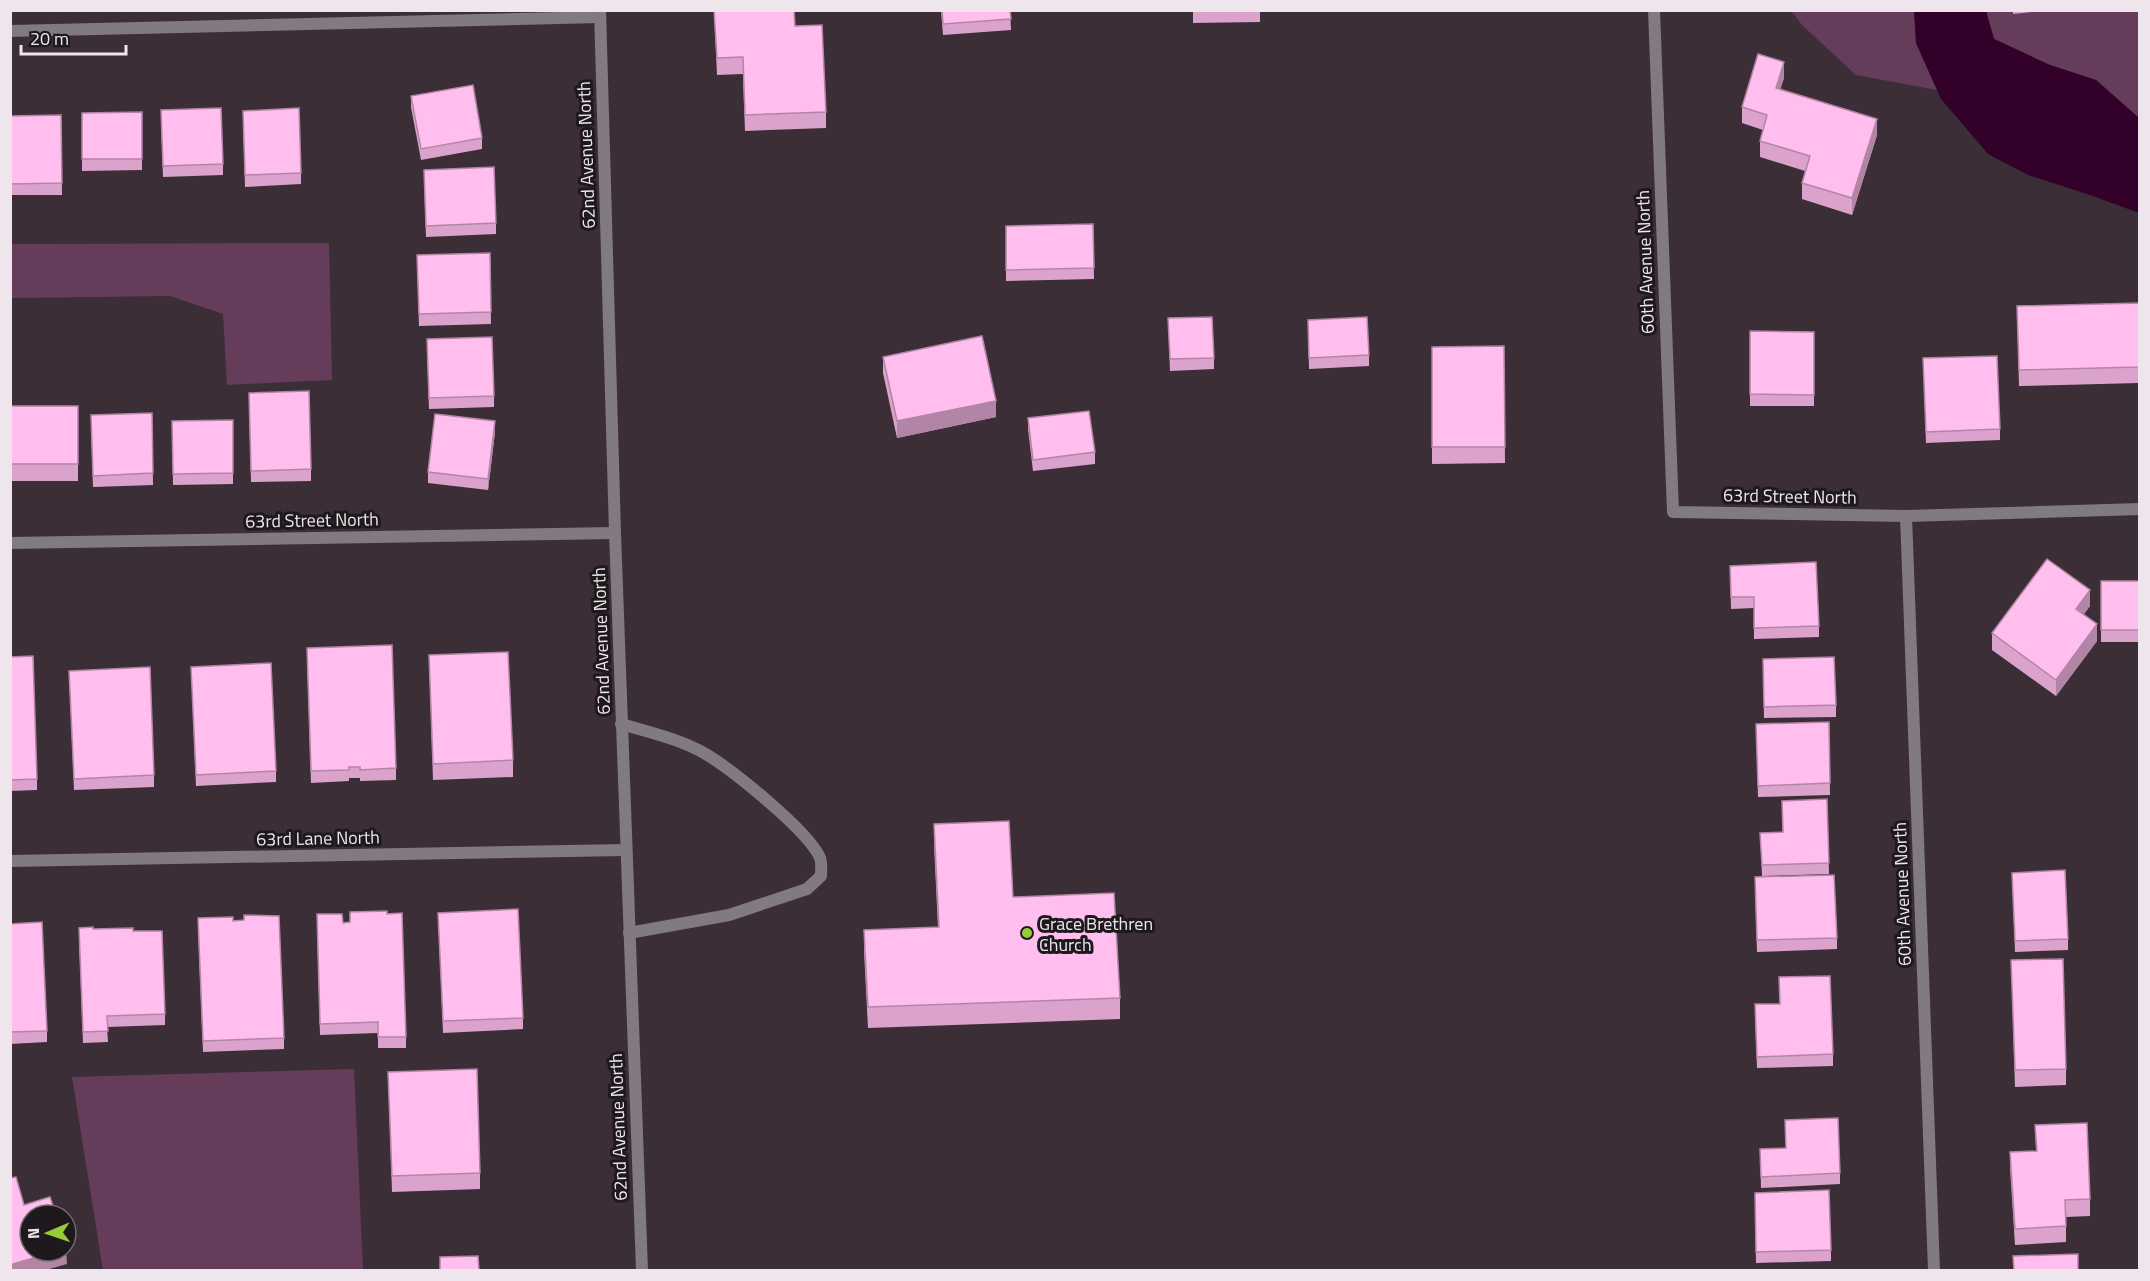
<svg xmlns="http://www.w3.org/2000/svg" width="2150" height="1281" viewBox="0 0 2150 1281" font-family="'Titillium Web',sans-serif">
  <rect width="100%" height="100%" fill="#3b2e37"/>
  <!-- green -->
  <g fill="#653d5b">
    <path d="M1791,11h123l2,32 21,47 -81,-15 -53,-49z"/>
    <path d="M1986,11h153v107l-43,-38 -46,-15 -56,-26z"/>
    <path d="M329,243l3,137 -105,5 -4,-71 -53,-18 -159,2v-54z"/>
    <path d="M354,1069l9,201h-260l-31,-193z"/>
  </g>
  <!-- water -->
  <path fill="#320029" d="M1914,11h72l8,28 56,26 46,15 43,38v95l-49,-18 -62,-20 -40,-21 -47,-55 -25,-56z"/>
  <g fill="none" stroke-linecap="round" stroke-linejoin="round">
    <!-- service -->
    <path stroke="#817a7f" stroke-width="12" d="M621,724c28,8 58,15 83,29 26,15 105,78 116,105 2,4 1,13 1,18l-14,13 -78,26 -100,18"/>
    <!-- minor -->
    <g stroke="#817a7f" stroke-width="12">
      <path d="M1654,10l19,502 233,4 234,-7"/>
      <path d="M10,31l590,-14"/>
      <path d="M1906,516l28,754"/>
      <path d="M10,543l605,-10"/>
      <path d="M10,861l616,-11"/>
    </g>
    <!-- tertiary -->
    <path stroke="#817a7f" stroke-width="12" d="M600,10l15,523 27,737"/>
  </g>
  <!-- wall -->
  <g fill="#dba3cc">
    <path d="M714,10h80l1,16 31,86v16l-81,3 -2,-57 -26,1z"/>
    <path d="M941,10h69l1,20 -68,5z"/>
    <path d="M1193,10h67v12l-67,1z"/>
    <path d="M2013,10h38l-38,4z"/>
    <path d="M1784,78l-4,11 97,46 -25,80 -50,-16v-16l3,-12 -45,-14v-16l3,-11 -21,-7v-16z"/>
    <path d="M411,96l71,42v11l-61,11 -10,-53z"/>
    <path d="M142,112v58l-60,1v-58z"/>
    <path d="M61,115l1,80h-52v-79z"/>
    <path d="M161,121l62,43v11l-60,2z"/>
    <path d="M243,122l58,51v11l-56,3z"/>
    <path d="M424,181l72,42v11l-70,3z"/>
    <path d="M1093,224l1,55 -88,2v-55z"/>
    <path d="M490,253l1,71 -72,2 -2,-71z"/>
    <path d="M2139,303v80l-120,3 -2,-80z"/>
    <path d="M1168,318l46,40v11l-44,2z"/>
    <path d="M1308,320l61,35v11l-60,3z"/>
    <path d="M1750,331l64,1v74h-64z"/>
    <path d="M1504,346l1,117 -73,1v-117z"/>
    <path d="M427,351l67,45v11l-65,2z"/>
    <path d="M883,357l113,60 -99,21 -14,-65z"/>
    <path d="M1923,358l77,71v11l-74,3z"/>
    <path d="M249,404l62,65v12l-60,1z"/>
    <rect x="10" y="406" width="68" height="75"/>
    <path d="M152,413l1,72 -60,2 -2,-61z"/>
    <path d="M1028,418l67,34v12l-62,7 -5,-42z"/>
    <path d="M233,420v64l-60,1 -1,-64z"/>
    <path d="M495,432l-7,58 -60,-7v-11z"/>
    <path d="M1730,566l89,60v11l-65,2v-31l-23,1z"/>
    <rect x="2101" y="581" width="38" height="61"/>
    <path d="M2090,606l-7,9 14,26 -41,55 -64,-46v-17z"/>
    <path d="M429,655l84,105v17l-80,3z"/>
    <path d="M10,657l27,122v11l-27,1z"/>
    <path d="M307,659l89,109v12l-36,1v-3h-11v3l-38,2z"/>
    <path d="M1763,659l73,46v12l-72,1z"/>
    <path d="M191,667l85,104v11l-80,4z"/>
    <path d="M69,671l85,104v12l-80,3z"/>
    <path d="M1829,722l1,73 -72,2 -2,-73z"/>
    <path d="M1827,799l2,75 -67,2 -2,-43 23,-1z"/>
    <path d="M934,824l186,174v21l-252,9 -4,-77v-21l74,-3 -4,-82z"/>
    <path d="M2012,873l56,66v11l-53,2z"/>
    <path d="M1755,888l82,50v11l-80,3z"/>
    <path d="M438,913l85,105v11l-80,4z"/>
    <path d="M233,921l51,117v11l-81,3 -5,-123z"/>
    <path d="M343,923l63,114v11h-28v-15l-58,2 -3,-110z"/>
    <path d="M10,924l37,107v11l-37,2z"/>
    <path d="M93,929l40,2 32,83v11l-58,2 1,15 -25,1 -4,-104z"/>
    <path d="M2011,960l55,109v16l-51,2z"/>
    <path d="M1755,1015l78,39v12l-76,2z"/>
    <path d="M388,1072l92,101v16l-88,3z"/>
    <path d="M2035,1125l55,74v17l-24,1v25l-51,3 -5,-77v-16l26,-1z"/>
    <path d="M1786,1148l54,25v11l-79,4 -1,-39z"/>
    <path d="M1755,1193l76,57v11l-75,2z"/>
  </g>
  <!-- shaded-wall -->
  <g fill="#b285a6">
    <path d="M1784,62v16l-8,26v-16z"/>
    <path d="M1877,119v16l-25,80v-17z"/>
    <path d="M996,401v16l-99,21v-17z"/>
    <path d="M495,421v11l-7,58v-11z"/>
    <path d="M2090,590v16l-14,19v-16z"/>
    <path d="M2097,624v17l-41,55v-16z"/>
    <path d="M66,1248l1,16 -21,6h-36v-5l46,-14h10z"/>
  </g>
  <!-- building -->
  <g fill="#ffbeed" stroke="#b285a6" stroke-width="1.5">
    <path d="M714,10h80l1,16 27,-1 4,87 -81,3 -2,-58 -26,1z"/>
    <path d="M942,10h68l1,9 -68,5z"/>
    <path d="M1758,54l26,8 -8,26 101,31 -25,79 -50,-15 8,-27 -50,-15 7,-26 -25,-8z"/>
    <path d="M473,85l9,53 -61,11 -10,-53z"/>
    <path d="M221,108l2,56 -60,2 -2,-56z"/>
    <path d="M299,108l2,65 -56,2 -2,-64z"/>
    <path d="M142,112v47h-60v-46z"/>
    <path d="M61,115l1,68 -52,1v-68z"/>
    <path d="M494,167l2,56 -70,3 -2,-56z"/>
    <path d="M1093,224l1,44 -88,2v-44z"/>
    <path d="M490,253l1,59 -72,2 -2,-59z"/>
    <path d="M2139,303v64l-120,3 -2,-64z"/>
    <path d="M1212,317l2,41 -44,1 -2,-41z"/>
    <path d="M1367,317l2,38 -60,3 -1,-38z"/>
    <path d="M1750,331l64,1v63l-64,-1z"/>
    <path d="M982,336l14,65 -99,20 -14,-64z"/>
    <path d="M492,337l2,59 -65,2 -2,-59z"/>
    <path d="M1504,346l1,101h-73v-100z"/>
    <path d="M1997,356l3,73 -74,3 -3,-74z"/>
    <path d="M309,391l2,78 -60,2 -2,-78z"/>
    <rect x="10" y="406" width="68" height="58"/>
    <path d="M1089,411l6,41 -62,8 -5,-42z"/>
    <path d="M152,413l1,60 -60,3 -2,-61z"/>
    <path d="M435,414l60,7 -7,58 -60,-7z"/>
    <path d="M233,420v53l-60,1 -1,-53z"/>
    <path d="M2047,559l43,31 -14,19 21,15 -41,56 -64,-47z"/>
    <path d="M1816,562l3,64 -65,2v-31h-23l-1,-31z"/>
    <rect x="2101" y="581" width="38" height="49"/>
    <path d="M392,645l4,123 -36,2v-3h-11v3l-38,1 -4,-123z"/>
    <path d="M508,652l5,108 -80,4 -4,-109z"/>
    <path d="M33,656l4,123 -27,1v-123z"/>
    <path d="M1834,657l2,48 -72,2 -1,-48z"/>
    <path d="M271,663l5,108 -80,4 -5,-108z"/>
    <path d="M150,667l4,108 -80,4 -5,-108z"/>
    <path d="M1829,722l1,61 -72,3 -2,-62z"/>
    <path d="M1827,799l2,64 -67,2 -2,-32 23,-1 -1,-31z"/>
    <path d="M1009,821l4,76 101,-4 6,105 -252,9 -4,-77 75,-3 -5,-103z"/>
    <path d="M2065,870l3,69 -53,2 -3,-68z"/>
    <path d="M1834,875l3,63 -80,2 -2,-63z"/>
    <path d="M518,909l5,109 -80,3 -5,-108z"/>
    <path d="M387,911v3l15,-1 4,124h-28v-15l-58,2 -3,-110h25l1,9 7,-1v-10z"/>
    <path d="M244,915l35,1 5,122 -81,3 -5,-123 35,-1v4l11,-1z"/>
    <path d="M42,922l5,109 -37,1v-108z"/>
    <path d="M93,927v2l40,-1v3h29l3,83 -58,2 1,15 -25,1 -4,-104z"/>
    <path d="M2063,959l3,110 -51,1 -4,-110z"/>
    <path d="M1830,976l3,78 -76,3 -2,-53h25l-1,-27z"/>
    <path d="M477,1069l3,104 -88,3 -4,-104z"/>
    <path d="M1838,1118l2,55 -79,4 -1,-28 26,-1 -1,-28z"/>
    <path d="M2087,1123l3,76 -25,1 1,26 -51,3 -5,-77 27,-1 -2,-26z"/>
    <path d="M16,1177l8,28 26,-8 6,18h-26v36h26l-46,14v-87z"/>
    <path d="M1829,1190l2,60 -75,2 -1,-59z"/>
    <path d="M2078,1254v16h-64l-1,-14z"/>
    <path d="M478,1256l1,14h-39v-13z"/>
  </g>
  <!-- markers -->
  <circle fill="#98cb37" stroke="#1e191c" stroke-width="2" cx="1027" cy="933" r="6"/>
  <g text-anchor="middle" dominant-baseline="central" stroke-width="6" stroke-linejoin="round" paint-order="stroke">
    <!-- street labels -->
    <g font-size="18" fill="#eee6ec" stroke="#1e191c">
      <text transform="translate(586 155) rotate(-92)">62nd Avenue North</text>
      <text transform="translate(1645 262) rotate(-92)">60th Avenue North</text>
      <text transform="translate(1790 496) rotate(1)">63rd Street North</text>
      <text transform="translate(312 520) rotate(-1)">63rd Street North</text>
      <text transform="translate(601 641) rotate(-92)">62nd Avenue North</text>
      <text transform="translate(318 838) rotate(-1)">63rd Lane North</text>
      <text transform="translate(1902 894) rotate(-92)">60th Avenue North</text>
      <text transform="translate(618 1127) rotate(-92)">62nd Avenue North</text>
    </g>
    <!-- poi labels -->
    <g font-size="18" fill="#eee6ec" stroke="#1e191c" text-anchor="start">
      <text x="1039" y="923">Grace Brethren<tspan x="1039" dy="21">Church</tspan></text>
    </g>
  </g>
  <!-- border -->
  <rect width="2150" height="1281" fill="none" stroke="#eee6ec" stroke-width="24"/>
  <!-- north arrow -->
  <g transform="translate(48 1233) rotate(268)"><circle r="28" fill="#1e191c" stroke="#716b6f" stroke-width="1.5"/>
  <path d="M0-4.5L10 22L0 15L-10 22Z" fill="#98cb37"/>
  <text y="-9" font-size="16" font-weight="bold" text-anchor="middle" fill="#eee6ec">N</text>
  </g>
  <!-- scale -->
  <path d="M21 45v9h105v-9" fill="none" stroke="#eee6ec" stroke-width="3"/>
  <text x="30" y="45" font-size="18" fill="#eee6ec" stroke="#1e191c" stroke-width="4.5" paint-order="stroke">20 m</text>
</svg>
